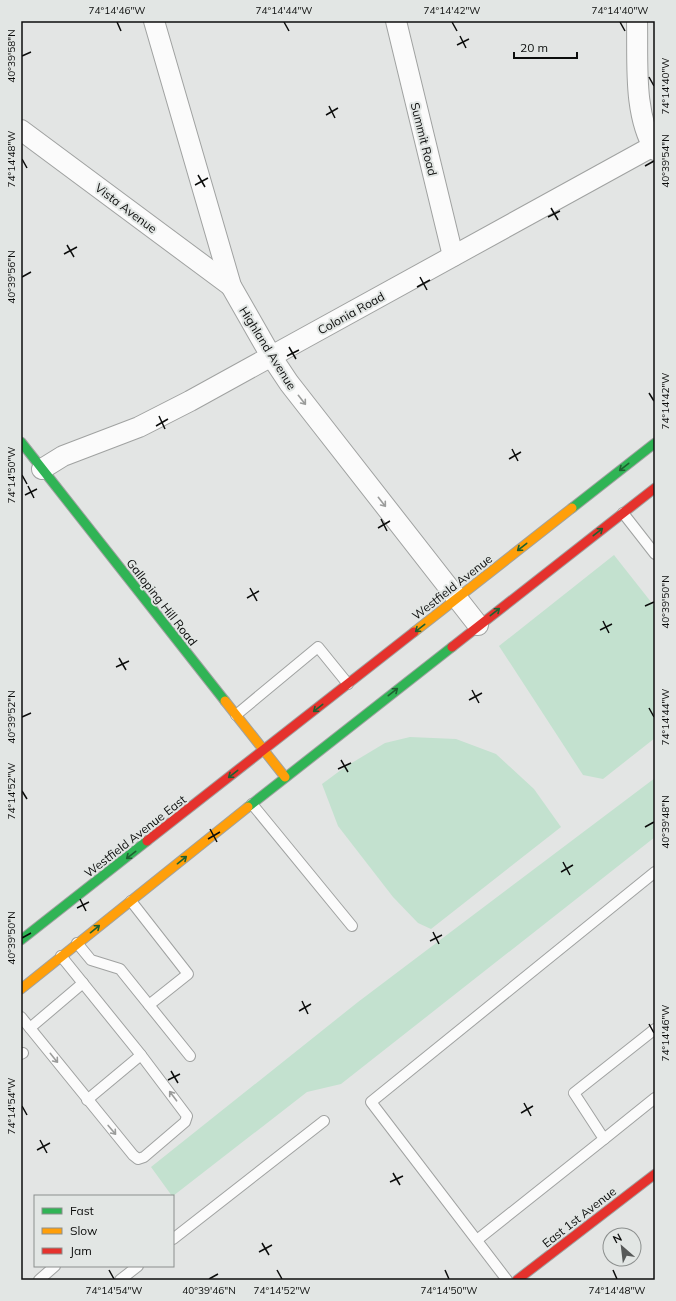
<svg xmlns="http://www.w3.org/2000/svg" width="676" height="1301" viewBox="0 0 676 1301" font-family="Mulish,sans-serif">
  <rect width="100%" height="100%" fill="#e3e5e4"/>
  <!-- green -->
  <g fill="#c3e1cf">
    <path d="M614,555l41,52v131l-52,41 -20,-4 -84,-129z"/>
    <path d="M410,737l46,2 40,15 38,35 27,38 -130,102 -13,-6 -25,-26 -55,-71 -16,-42 23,-17 40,-24z"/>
    <path d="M655,778v59l-314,247 -34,8 -134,104h-1l-21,-29 207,-165z"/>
  </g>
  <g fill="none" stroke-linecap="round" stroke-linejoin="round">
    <defs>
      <g id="lane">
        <path d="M623,513l32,41"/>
        <path d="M236,715l82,-68 30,37"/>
        <path d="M252,804l100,122"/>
        <path d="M131,901l57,73 -39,31"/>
        <path d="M77,943l14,17 29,9 70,87"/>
        <path d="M61,956l80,99 -54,45"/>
        <path d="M21,1017l112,138 5,4 6,-2 41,-35 2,-6 -46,-61"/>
        <path d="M30,1028l53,-45"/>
        <path d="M21,1054l2,-1"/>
        <path d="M604,1139l51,-41"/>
        <path d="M173,1239l151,-118"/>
        <path d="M477,1240l127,-101 -30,-46 81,-64"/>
        <path d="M39,1280l16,-14"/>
        <path d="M120,1280l18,-14"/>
        <path d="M507,1280l-136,-178 284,-230"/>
      </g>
      <g id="street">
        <path d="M154,21l77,265 40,70 18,27 189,242"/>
        <path d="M396,21l57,235"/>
        <path d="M637,21c1,41 -4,93 18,129"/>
        <path d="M21,130l210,156"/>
        <path d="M42,469l21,-13 76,-29 51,-26 465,-256"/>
      </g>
      <g id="fast">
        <path d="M21,442l204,259"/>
        <path d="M572,508l83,-65"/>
        <path d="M248,807l204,-160"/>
        <path d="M21,940l126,-99"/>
      </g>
      <g id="slow">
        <path d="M414,632l158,-124"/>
        <path d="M225,701l60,76"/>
        <path d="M21,989l227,-182"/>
      </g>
      <g id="jam">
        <path d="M452,647l203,-159"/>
        <path d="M147,841l267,-209"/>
        <path d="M517,1280l138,-106"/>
      </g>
    </defs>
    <!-- lane casing -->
    <use href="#lane" stroke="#a0a2a1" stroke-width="12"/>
    <!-- street casing -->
    <use href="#street" stroke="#a0a2a1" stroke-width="22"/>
    <!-- fast casing -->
    <use href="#fast" stroke="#a0a2a1" stroke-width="11"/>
    <!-- slow casing -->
    <use href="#slow" stroke="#a0a2a1" stroke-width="11"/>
    <!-- jam casing -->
    <use href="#jam" stroke="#a0a2a1" stroke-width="11"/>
    <!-- lane -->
    <use href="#lane" stroke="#fbfbfb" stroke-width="10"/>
    <!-- street -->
    <use href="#street" stroke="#fbfbfb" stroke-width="20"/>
    <!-- fast -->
    <use href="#fast" stroke="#30b455" stroke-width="9"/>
    <!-- slow -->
    <use href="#slow" stroke="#ff9f0a" stroke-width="9"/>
    <!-- jam -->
    <use href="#jam" stroke="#e5322d" stroke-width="9"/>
  </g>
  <!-- one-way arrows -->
  <defs><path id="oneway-shaft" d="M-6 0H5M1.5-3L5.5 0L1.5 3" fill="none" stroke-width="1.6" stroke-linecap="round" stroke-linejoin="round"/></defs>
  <g stroke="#9b9c9b">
    <use href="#oneway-shaft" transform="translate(302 400) rotate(52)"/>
    <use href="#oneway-shaft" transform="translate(382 502) rotate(52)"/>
    <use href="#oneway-shaft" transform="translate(54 1058) rotate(51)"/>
    <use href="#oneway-shaft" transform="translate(173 1096) rotate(-127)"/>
    <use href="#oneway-shaft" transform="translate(112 1130) rotate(50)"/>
  </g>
  <g stroke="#1e6030">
    <use href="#oneway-shaft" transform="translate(624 467) rotate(142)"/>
    <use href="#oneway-shaft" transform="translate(598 532) rotate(-38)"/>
    <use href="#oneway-shaft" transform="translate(522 547) rotate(142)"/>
    <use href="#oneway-shaft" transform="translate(495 612) rotate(-38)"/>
    <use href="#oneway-shaft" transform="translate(420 628) rotate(142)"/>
    <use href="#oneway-shaft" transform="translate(393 692) rotate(-38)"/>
    <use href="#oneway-shaft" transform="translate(318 708) rotate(142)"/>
    <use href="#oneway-shaft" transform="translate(233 774) rotate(142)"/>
    <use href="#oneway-shaft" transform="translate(131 855) rotate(142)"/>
    <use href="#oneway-shaft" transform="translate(182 860) rotate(-39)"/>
    <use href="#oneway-shaft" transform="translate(95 929) rotate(-39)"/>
  </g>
  <!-- ticks -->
  <path fill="none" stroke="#0c0d0c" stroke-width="1.5" d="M117,22l4,9M284,22l5,9M452,22l5,9M620,22l5,9M460,36l6,12M457,45l12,-6M22,56l9,-4M649,77l5,9M329,106l6,12M326,115l12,-7M22,159l5,9M645,166l9,-5M198,175l7,12M195,185l13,-7M551,208l7,12M548,217l12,-6M67,245l7,12M64,254l13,-7M22,277l9,-5M420,277l7,13M417,287l13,-7M289,347l7,12M287,356l12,-6M649,393l5,8M159,416l6,13M156,426l12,-7M512,449l6,12M509,459l12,-7M22,475l5,9M28,486l6,12M25,495l12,-6M381,519l6,12M378,528l12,-7M250,588l7,13M247,598l12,-7M645,606l9,-4M603,621l6,12M600,630l12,-6M119,658l7,12M116,667l13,-6M472,690l7,13M469,700l13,-7M649,708l5,9M22,717l9,-4M341,760l7,12M338,769l13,-6M22,791l5,8M645,827l9,-5M210,829l7,13M208,839l12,-7M563,862l7,13M561,872l12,-7M80,899l6,12M77,908l12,-6M433,932l6,12M22,938l9,-5M430,941l12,-6M302,1001l6,13M299,1011l12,-7M649,1024l5,9M171,1071l7,12M168,1080l12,-6M524,1103l7,13M22,1106l5,9M521,1113l12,-7M40,1140l7,13M37,1150l13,-7M393,1173l7,12M390,1182l13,-6M262,1243l7,12M259,1252l13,-7M109,1270l5,9M277,1270l5,9M445,1270l4,9M613,1270l4,9M209,1279l9,-5"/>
  <g text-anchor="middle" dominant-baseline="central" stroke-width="4" stroke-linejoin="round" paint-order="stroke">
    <!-- street labels -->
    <g font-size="12" fill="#0c0d0c" stroke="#e2e6e4">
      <text transform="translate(424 139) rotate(76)">Summit Road</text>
      <text transform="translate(126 208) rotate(37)">Vista Avenue</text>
      <text transform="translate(351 313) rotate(-29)">Colonia Road</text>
      <text transform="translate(268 348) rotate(58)">Highland Avenue</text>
      <text transform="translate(452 587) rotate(-38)">Westfield Avenue</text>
      <text transform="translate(162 602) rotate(52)">Galloping Hill Road</text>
      <text transform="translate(135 836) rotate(-38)">Westfield Avenue East</text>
      <text transform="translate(579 1217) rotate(-38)">East 1st Avenue</text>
    </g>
  </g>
  <!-- border -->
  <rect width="676" height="1301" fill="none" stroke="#e2e6e4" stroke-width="44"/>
  <!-- legend -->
  <rect x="34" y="1195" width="140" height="72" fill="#e2e6e4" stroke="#8c8f8e"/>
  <rect x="42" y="1208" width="20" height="6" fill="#30b455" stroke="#8c8f8e"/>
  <text x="70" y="1215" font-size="12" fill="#0c0d0c">Fast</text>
  <rect x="42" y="1228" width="20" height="6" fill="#ff9f0a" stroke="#8c8f8e"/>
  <text x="70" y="1235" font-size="12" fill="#0c0d0c">Slow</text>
  <rect x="42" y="1248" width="20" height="6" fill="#e5322d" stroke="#8c8f8e"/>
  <text x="70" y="1255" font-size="12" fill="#0c0d0c">Jam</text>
  <!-- north arrow -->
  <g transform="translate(622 1247) rotate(332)"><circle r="19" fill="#e2e6e4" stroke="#8c8f8e"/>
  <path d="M0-3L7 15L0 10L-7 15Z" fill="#575958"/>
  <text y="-6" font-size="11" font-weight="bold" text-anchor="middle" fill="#0c0d0c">N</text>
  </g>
  <!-- scale -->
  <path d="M514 52v6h63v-6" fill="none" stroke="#0c0d0c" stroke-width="2"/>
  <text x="520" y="52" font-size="12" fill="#0c0d0c" stroke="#e2e6e4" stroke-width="3" paint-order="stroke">20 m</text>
  <rect x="22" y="22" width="632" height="1257" fill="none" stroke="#0c0d0c" stroke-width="1.5"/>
  <g font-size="10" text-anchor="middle" fill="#0c0d0c">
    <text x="117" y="14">74°14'46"W</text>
    <text x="284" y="14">74°14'44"W</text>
    <text x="452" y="14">74°14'42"W</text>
    <text x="620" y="14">74°14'40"W</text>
    <text transform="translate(11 56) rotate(-90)" y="4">40°39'58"N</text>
    <text transform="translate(665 86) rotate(-90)" y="4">74°14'40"W</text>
    <text transform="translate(11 159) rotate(-90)" y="4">74°14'48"W</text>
    <text transform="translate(665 161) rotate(-90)" y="4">40°39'54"N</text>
    <text transform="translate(11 277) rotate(-90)" y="4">40°39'56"N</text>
    <text transform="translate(665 401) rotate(-90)" y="4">74°14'42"W</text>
    <text transform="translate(11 475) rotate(-90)" y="4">74°14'50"W</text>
    <text transform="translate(665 602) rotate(-90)" y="4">40°39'50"N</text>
    <text transform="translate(665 717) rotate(-90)" y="4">74°14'44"W</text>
    <text transform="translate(11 717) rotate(-90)" y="4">40°39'52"N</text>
    <text transform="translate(11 791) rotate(-90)" y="4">74°14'52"W</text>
    <text transform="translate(665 822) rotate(-90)" y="4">40°39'48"N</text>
    <text transform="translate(11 938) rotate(-90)" y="4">40°39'50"N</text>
    <text transform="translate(665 1033) rotate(-90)" y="4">74°14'46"W</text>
    <text transform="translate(11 1106) rotate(-90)" y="4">74°14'54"W</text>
    <text x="114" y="1294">74°14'54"W</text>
    <text x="209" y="1294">40°39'46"N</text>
    <text x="282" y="1294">74°14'52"W</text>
    <text x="449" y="1294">74°14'50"W</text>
    <text x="617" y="1294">74°14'48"W</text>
  </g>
</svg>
